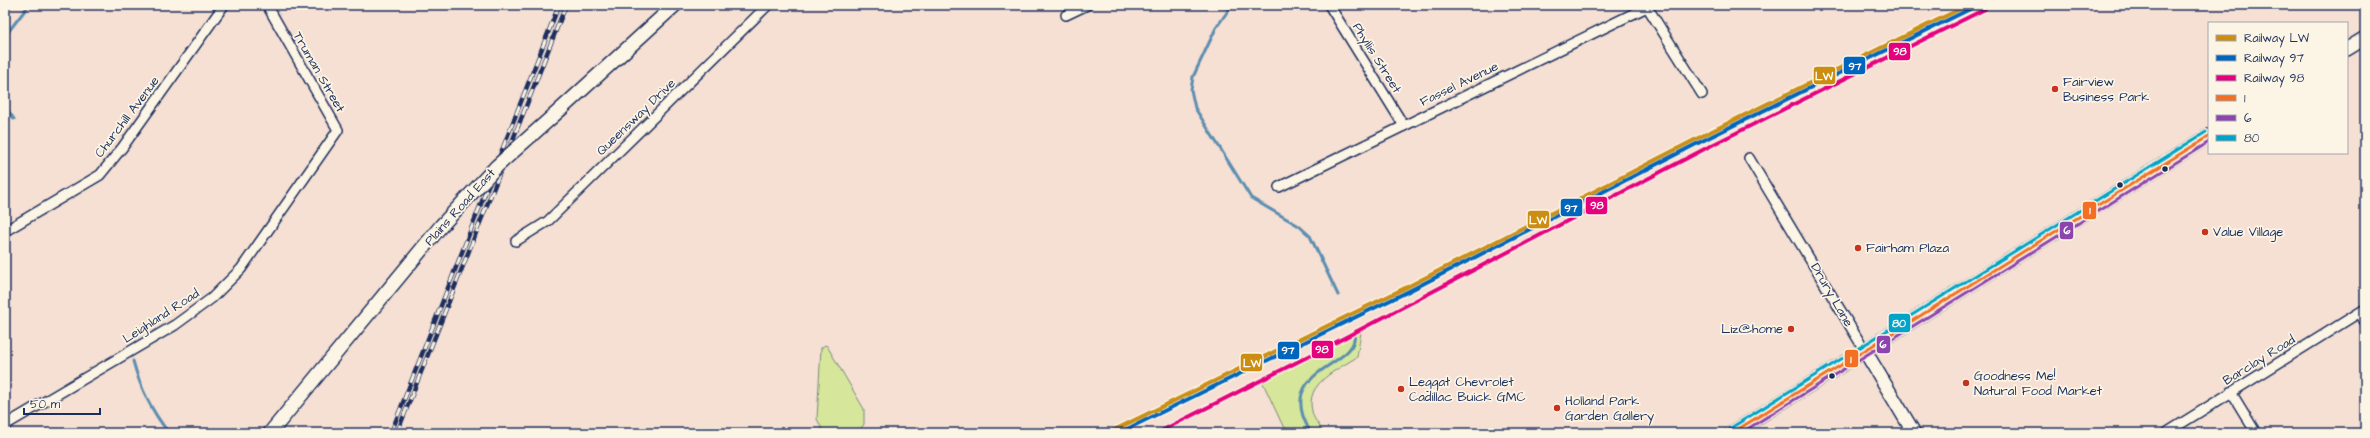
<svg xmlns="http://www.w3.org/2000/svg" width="2370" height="438" viewBox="0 0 2370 438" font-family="'Architects Daughter',sans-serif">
  <rect width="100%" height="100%" fill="#f6dfd3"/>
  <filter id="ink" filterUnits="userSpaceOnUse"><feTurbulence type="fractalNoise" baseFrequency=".025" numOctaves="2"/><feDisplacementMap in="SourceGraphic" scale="8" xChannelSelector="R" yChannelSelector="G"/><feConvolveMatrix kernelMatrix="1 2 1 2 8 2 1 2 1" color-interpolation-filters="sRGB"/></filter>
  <g filter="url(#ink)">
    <!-- green -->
    <g fill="#d6e69a" stroke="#788a7c">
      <path d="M1362,326l-5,31c-20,13 -52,26 -45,54 1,8 8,15 12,22h-33l-9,-9 -19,-41z"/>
      <path d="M825,345l2,1 37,63v15l-6,9h-34l-7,-14 4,-71z"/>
    </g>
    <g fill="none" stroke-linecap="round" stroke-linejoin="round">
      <!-- stream -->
      <g stroke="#5c8eb1" stroke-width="3">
        <path d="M1232,5l-16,23 -23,49 -2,13 4,18 56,90 48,28 11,10 28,59"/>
        <path d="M5,36l24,-31"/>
        <path d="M5,106l9,13"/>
        <path d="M133,361c7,26 19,51 36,72"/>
        <path d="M1311,433c-40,-66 50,-65 43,-100"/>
      </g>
      <defs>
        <g id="street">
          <path d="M1329,5l75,121"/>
          <path d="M1646,5l56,89"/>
          <path d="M1066,15l21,-10"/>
          <path d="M1749,158l116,193"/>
          <path d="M1279,187l372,-182"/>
          <path d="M5,231l95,-56 22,-27 102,-143"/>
          <path d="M516,241l32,-20 220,-216"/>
          <path d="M2360,313l5,9"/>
          <path d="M2231,392l25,41"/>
          <path d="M5,425l170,-100 37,-27 29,-29 97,-139 -71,-125"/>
          <path d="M2166,433l199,-124"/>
        </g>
        <g id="secondary">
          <path d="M2347,49l18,-11"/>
          <path d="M561,109l114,-104"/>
          <path d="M1865,351l49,82"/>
          <path d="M270,433l171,-207"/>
          <path d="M1732,433l477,-297"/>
        </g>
      </defs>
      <!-- street casing -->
      <use href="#street" stroke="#1b2f5e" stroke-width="12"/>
      <!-- secondary casing -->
      <use href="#secondary" stroke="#1b2f5e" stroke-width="16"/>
      <!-- street -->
      <use href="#street" stroke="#fcf5e5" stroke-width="9"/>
      <!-- secondary -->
      <use href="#secondary" stroke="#fcf5e5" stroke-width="13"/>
      <defs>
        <g id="rail">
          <path d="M391,433l168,-428"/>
          <path d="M397,433l169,-428"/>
        </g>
      </defs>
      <!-- rail casing -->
      <use href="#rail" stroke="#1b2f5e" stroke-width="4.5"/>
      <!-- rail -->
      <use href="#rail" stroke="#fcf5e5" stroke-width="3" stroke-dasharray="9" stroke-linecap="butt"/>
      <defs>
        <path id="secondary-bridge" d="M441,226l56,-60 64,-57"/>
      </defs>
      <!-- secondary-bridge casing -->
      <use href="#secondary-bridge" stroke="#1b2f5e" stroke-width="16" stroke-linecap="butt"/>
      <!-- secondary-bridge -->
      <use href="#secondary-bridge" stroke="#fcf5e5" stroke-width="13"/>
      <defs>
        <path id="bus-1" d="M1732,433l477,-297"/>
        <path id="bus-2" d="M1741,433l468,-291"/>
        <path id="bus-3" d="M1729,429l477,-297"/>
      </defs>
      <!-- bus-1 casing -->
      <use href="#bus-1" stroke="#fcf5e5" stroke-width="6"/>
      <!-- bus-2 casing -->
      <use href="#bus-2" stroke="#fcf5e5" stroke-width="6"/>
      <!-- bus-3 casing -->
      <use href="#bus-3" stroke="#fcf5e5" stroke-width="6"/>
      <!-- bus-1 -->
      <use href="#bus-1" stroke="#f26f23" stroke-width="3"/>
      <!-- bus-2 -->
      <use href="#bus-2" stroke="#8e44ad" stroke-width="3"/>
      <!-- bus-3 -->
      <use href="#bus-3" stroke="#01a3c8" stroke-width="3"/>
      <defs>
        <path id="rail-1" d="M1108,433l299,-146 301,-154 260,-128"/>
        <path id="rail-2" d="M1119,433l290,-142 301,-154 260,-128"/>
        <path id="rail-3" d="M1157,433l166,-84 391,-205 271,-135"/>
      </defs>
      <!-- rail-1 casing -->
      <use href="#rail-1" stroke="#fcf5e5" stroke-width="7"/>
      <!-- rail-2 casing -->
      <use href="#rail-2" stroke="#fcf5e5" stroke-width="7"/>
      <!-- rail-3 casing -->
      <use href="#rail-3" stroke="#fcf5e5" stroke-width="7"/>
      <!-- rail-1 -->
      <use href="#rail-1" stroke="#cb8e13" stroke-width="4"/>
      <!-- rail-2 -->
      <use href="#rail-2" stroke="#0065bd" stroke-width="4"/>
      <!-- rail-3 -->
      <use href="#rail-3" stroke="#e5007d" stroke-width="4"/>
    </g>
  </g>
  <!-- markers -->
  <g fill="#c8321e" stroke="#fcf5e5" stroke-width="1.5">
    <circle cx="2055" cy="89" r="4"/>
    <circle cx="2205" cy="232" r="4"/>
    <circle cx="1858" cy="248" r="4"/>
    <circle cx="1791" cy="329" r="4"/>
    <circle cx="1966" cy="383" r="4"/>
    <circle cx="1401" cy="389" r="4"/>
    <circle cx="1557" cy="408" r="4"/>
  </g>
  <g fill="#1b2f5e" stroke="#fcf5e5" stroke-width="1.5">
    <circle cx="2165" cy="169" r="3.5"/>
    <circle cx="2120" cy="185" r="3.5"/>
    <circle cx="1832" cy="376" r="3.5"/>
  </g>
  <g text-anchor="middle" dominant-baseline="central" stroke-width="3.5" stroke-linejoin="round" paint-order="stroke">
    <!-- street labels -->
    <g font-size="13" fill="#1b2f5e" stroke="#fcf5e5">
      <text transform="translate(1377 58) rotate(58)">Phyllis Street</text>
      <text transform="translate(319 72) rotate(60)">Truman Street</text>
      <text transform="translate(1459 84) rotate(-26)">Fassel Avenue</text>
      <text transform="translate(127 117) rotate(-53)">Churchill Avenue</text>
      <text transform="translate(636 117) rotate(-44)">Queensway Drive</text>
      <text transform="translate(460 207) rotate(-48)">Plains Road East</text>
      <text transform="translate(1832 295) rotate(60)">Drury Lane</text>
      <text transform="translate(161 316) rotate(-33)">Leighland Road</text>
      <text transform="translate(2259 360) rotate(-32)">Barclay Road</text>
    </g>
    <!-- poi labels -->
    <g font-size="13" fill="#1b2f5e" stroke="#fcf5e5" text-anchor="start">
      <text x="2063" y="82">Fairview<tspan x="2063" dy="15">Business Park</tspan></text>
      <text x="2213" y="232">Value Village</text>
      <text x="1866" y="248">Fairham Plaza</text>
      <text x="1783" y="329" text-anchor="end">Liz@home</text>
      <text x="1974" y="376">Goodness Me!<tspan x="1974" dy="15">Natural Food Market</tspan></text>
      <text x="1409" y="382">Leggat Chevrolet<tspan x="1409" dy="15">Cadillac Buick GMC</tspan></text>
      <text x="1565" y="401">Holland Park<tspan x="1565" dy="15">Garden Gallery</tspan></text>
    </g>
  </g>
  <g stroke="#fcf5e5" stroke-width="1.5">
    <rect x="1888" y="42" width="23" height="19" rx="4" fill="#e5007d"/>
    <rect x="1843" y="56" width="23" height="19" rx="4" fill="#0065bd"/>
    <rect x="1813" y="66" width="23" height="19" rx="4" fill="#cb8e13"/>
    <rect x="1585" y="196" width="23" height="19" rx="4" fill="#e5007d"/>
    <rect x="1560" y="198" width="23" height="19" rx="4" fill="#0065bd"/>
    <rect x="2082" y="201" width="15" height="19" rx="4" fill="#f26f23"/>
    <rect x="1527" y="210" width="23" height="19" rx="4" fill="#cb8e13"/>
    <rect x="2059" y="221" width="15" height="19" rx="4" fill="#8e44ad"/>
    <rect x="1888" y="313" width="23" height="20" rx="4" fill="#01a3c8"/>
    <rect x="1876" y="335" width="15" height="19" rx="4" fill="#8e44ad"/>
    <rect x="1311" y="340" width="23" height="19" rx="4" fill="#e5007d"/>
    <rect x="1277" y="341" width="23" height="19" rx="4" fill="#0065bd"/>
    <rect x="1844" y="349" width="15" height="19" rx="4" fill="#f26f23"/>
    <rect x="1240" y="353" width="23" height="19" rx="4" fill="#cb8e13"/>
  </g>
  <g font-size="11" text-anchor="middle" font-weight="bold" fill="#fff">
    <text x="1900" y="55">98</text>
    <text x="1855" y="70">97</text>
    <text x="1824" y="80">LW</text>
    <text x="1597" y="209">98</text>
    <text x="1571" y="212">97</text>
    <text x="2090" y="214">1</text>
    <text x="1538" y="224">LW</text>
    <text x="2067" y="234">6</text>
    <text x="1899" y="327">80</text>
    <text x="1883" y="348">6</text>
    <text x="1322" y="353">98</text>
    <text x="1288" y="354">97</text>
    <text x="1851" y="363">1</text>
    <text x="1252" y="367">LW</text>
  </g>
  <!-- margin -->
  <rect width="2370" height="438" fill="none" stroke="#fcf5e5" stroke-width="20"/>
  <rect x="10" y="10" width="2350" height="418" fill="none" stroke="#1b2f5e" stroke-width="1.5" filter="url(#ink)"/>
  <!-- legend -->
  <rect x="2208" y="22" width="140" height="132" fill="#fcf5e5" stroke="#a2a6af"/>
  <rect x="2216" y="35" width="20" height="6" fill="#cb8e13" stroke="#a2a6af"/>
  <text x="2244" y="42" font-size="12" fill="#1b2f5e">Railway LW</text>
  <rect x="2216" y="55" width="20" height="6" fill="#0065bd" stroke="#a2a6af"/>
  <text x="2244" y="62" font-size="12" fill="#1b2f5e">Railway 97</text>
  <rect x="2216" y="75" width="20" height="6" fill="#e5007d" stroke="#a2a6af"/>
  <text x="2244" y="82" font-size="12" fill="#1b2f5e">Railway 98</text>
  <rect x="2216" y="95" width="20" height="6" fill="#f26f23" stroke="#a2a6af"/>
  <text x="2244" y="102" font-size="12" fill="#1b2f5e">1</text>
  <rect x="2216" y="115" width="20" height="6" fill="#8e44ad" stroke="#a2a6af"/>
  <text x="2244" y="122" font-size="12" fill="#1b2f5e">6</text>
  <rect x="2216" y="135" width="20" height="6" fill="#01a3c8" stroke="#a2a6af"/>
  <text x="2244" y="142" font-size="12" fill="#1b2f5e">80</text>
  <!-- scale -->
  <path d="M24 408v6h76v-6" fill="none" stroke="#1b2f5e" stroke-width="2"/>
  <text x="30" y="408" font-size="12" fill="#1b2f5e" stroke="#fcf5e5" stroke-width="3" paint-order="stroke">50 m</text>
</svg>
